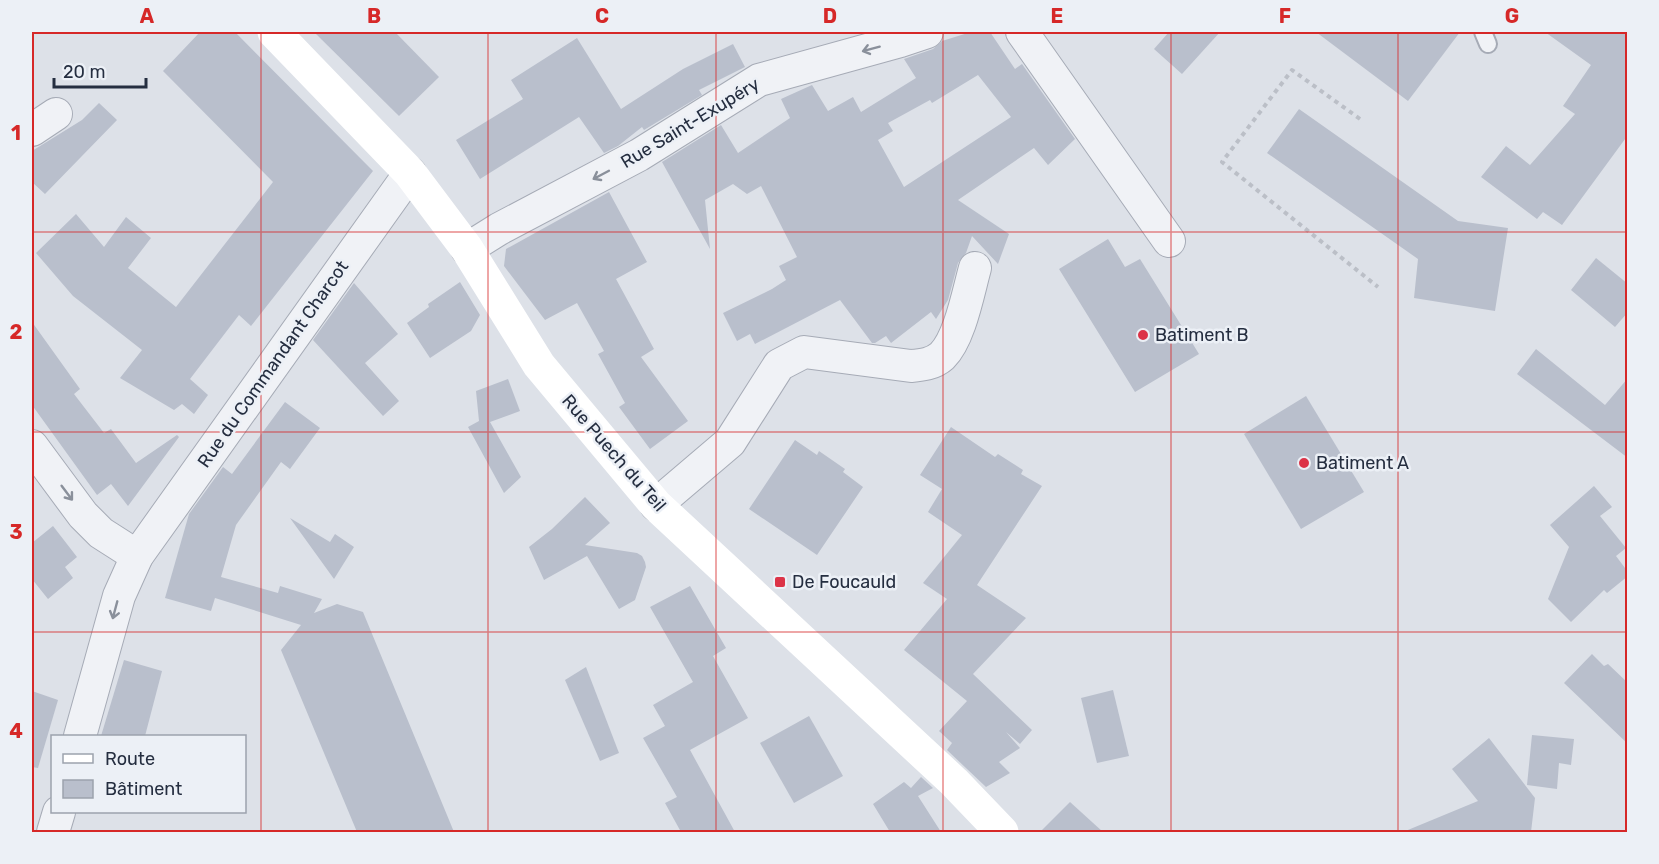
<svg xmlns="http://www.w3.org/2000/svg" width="1659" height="864" viewBox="0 0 1659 864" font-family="Rubik,sans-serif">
  <rect width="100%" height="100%" fill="#dde1e8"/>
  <!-- building -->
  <g fill="#b9bfcc" fill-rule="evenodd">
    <path d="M200,32h35l138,139 -122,155 -12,-11 -49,64 18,16 -14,19 -12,-10 -8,6 -54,-32 22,-28 -69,-54 -37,-43 40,-39 28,33 22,-30 25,21 -23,30 48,39 97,-125 -110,-111z"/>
    <path d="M314,32h81l44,45 -40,39z"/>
    <path d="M971,32h19l25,37 7,-5 53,75 -27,26 -14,-17 -76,52 51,34 -11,30 -26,-28 -6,17 -8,10 -10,37 -12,19 -5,-7 -40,31 -5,-7 -11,7h-3l-32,-43 -85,44 -5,-10 -13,7 -14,-28 49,-24 14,-9 -7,-14 18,-9 -36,-71 -14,8 -14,-10 -28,16 5,49 -48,-87 59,-37 17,28 52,-35 -9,-19 31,-14 16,26 25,-14 8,15 55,-34 -12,-19 29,-10 9,-8zM978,75l33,42 -107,70 -26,-47 15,-9 -5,-8 42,-23 2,3z"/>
    <path d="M1169,32h51l-38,42 -28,-25z"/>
    <path d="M1316,32h144l-52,69z"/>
    <path d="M1545,32h83v103l-66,90 -19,-13 -6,7 -56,-42 25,-31 24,19 45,-51 -12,-8 28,-41z"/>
    <path d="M577,38l44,71 62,-40 50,-25 12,23 -46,23 3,5 -58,35 -2,-3 -24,19 -14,7 -25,-36 -99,62 -24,-39 67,-41 -12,-19z"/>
    <path d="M99,103l18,17 -72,74 -13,-12v-31l50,-31z"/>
    <path d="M1299,109l159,112 50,7 -13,83 -81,-13 4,-39 -151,-106z"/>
    <path d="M609,192l38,70 -31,17 38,70 -13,8 47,64 -38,28 -31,-42 6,-4 -27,-49 6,-3 -27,-48 -32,17 -41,-54 2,-17z"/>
    <path d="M1108,239l17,28 15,-8 59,95 -64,38 -76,-123z"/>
    <path d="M1596,258l32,26v28l-13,15 -44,-37z"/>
    <path d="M460,282l20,33 -9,16 -41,27 -23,-35 22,-16 -1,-3z"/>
    <path d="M354,283l44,51 -33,29 34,38 -16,15 -70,-76z"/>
    <path d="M32,322l48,67 -6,5 30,39 7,-4 25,34 41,-28 2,2 -51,69 -17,-22 -14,11 -65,-90z"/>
    <path d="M1536,349l69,56 23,-27v80l-111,-84z"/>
    <path d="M508,379l12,32 -30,11 31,55 -17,16 -36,-66 11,-6 -3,-30z"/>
    <path d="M1306,396l58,96 -63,37 -57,-95z"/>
    <path d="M285,402l35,26 -30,41 -9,-7 -45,63 -15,52 57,16 2,-7 42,13 -8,14 23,-9 26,8 91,220h-97l-76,-182 20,-25 -86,-27 -4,13 -46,-13 24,-84 34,-47 9,7z"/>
    <path d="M951,427l44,30 3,-3 25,16 -2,4 21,12 -65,99 49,33 -53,56 59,56 -12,14 -14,-12 14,16 -21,14 11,11 -24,14 -39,-37 5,-7 -13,-12 28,-30 -63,-51 43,-51 -24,-16 39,-48 -34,-23 14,-23 -22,-14z"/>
    <path d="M795,440l22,15 2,-4 26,18 -2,3 20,15 -46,68 -68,-46z"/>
    <path d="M1594,486l18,21 -12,9 26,32 -10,8 12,16v4l-21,17 -3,-3 -33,32 -23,-23 21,-52 -19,-22z"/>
    <path d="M585,497l25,26 -25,22 52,8 5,3 3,6 1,5 -11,33 -16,9 -32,-53 -43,24 -15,-33 23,-18z"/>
    <path d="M290,518l40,24 5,-8 19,13 -20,32z"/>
    <path d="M53,526l24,31 -12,10 8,11 -25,21 -16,-20v-36z"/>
    <path d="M690,586l36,62 -13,8 35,62 -58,32 45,82h-54l-16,-29 12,-6 -34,-59 22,-12 -12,-21 40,-23 -43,-75z"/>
    <path d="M1592,654l12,12 4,-2 20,19v61l-64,-61z"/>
    <path d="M124,660l38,11 -17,65h-44z"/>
    <path d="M586,667l33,86 -19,8 -35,-81z"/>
    <path d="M1113,690l16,66 -32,7 -16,-65z"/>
    <path d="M32,691l26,9 -20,68 -6,-1z"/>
    <path d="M809,716l34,60 -49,27 -34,-60z"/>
    <path d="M1532,735l42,4 -3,26 -12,-2 -2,26 -30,-4z"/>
    <path d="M1489,738l46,60 -4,34h-128l75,-31 -26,-32z"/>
    <path d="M921,777l12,11 -15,8 23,36h-51l-17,-28 31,-22 7,6z"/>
    <path d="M1070,802l33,30h-63z"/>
  </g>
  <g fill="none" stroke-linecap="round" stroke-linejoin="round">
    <defs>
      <path id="lane" d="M1483,32l5,12"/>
      <g id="street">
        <path d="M1022,32l147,209"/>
        <path d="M32,130l24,-16"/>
        <path d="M467,249l32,-20 140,-74 120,-75 141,-39 27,-9"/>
        <path d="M32,446l51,69 18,18 36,23"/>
        <path d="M656,505l74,-63 49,-77 25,-13 107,14c11,-1 22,-2 31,-10 18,-18 26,-63 33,-88"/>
        <path d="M80,736l39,-140 18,-40 273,-383"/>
        <path d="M53,832l6,-20"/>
      </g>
    </defs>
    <!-- lane casing -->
    <use href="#lane" stroke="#a6abb6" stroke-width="20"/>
    <!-- street casing -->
    <use href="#street" stroke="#a6abb6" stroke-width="34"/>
    <!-- path -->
    <path stroke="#bbbfc7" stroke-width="4" stroke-dasharray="4.5 4.5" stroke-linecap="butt" d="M1360,119l-68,-49 -70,92 156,125"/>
    <!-- lane -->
    <use href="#lane" stroke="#f0f2f6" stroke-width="16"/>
    <!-- street -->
    <use href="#street" stroke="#f0f2f6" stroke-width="32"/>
    <!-- secondary -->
    <path stroke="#fff" stroke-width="33" d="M274,32l136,141 57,76 72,116 117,140 298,277 48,50"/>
  </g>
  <!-- one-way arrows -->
  <defs><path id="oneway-shaft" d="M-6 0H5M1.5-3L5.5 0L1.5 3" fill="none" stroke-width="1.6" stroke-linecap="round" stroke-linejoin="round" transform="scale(1.5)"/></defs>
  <g stroke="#8a909b">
    <use href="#oneway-shaft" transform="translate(871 49) rotate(165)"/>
    <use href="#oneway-shaft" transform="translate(601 175) rotate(152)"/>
    <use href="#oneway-shaft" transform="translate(67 493) rotate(53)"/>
    <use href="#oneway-shaft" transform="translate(115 610) rotate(105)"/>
  </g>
  <!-- grid -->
  <path fill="none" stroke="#d62828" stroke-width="1.5" stroke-opacity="0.55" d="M261,32v800M488,32v800M716,32v800M943,32v800M1171,32v800M1398,32v800M32,232h1596M32,432h1596M32,632h1596"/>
  <!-- markers -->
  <g fill="#dc3347" stroke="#ecf0f6" stroke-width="2">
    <circle cx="1143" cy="335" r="6"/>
    <circle cx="1304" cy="463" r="6"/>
    <rect x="774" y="576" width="12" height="12" rx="3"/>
  </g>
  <g text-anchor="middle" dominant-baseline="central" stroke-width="5" stroke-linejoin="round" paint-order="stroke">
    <!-- street labels -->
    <g font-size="18" fill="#252e40" stroke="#ecf0f6">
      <text transform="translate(690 123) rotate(-31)">Rue Saint-Exupéry</text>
      <text transform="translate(273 364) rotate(-55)">Rue du Commandant Charcot</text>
      <text transform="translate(614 453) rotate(49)">Rue Puech du Teil</text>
    </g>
    <!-- poi labels -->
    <g font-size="18" fill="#252e40" stroke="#ecf0f6" text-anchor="start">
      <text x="1155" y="335">Batiment B</text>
      <text x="1316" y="463">Batiment A</text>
      <text x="792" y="582">De Foucauld</text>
    </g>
  </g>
  <!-- border -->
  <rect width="1659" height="864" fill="none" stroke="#ecf0f6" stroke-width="66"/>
  <!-- legend -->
  <rect x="51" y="735" width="195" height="78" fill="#ecf0f6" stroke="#9ca2ad" stroke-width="1.5"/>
  <rect x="63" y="754" width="30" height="9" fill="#ffffff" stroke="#9ca2ad" stroke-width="1.5"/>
  <text x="105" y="765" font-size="18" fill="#252e40">Route</text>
  <rect x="63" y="780" width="30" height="18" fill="#b9bfcc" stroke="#9ca2ad" stroke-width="1.5"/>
  <text x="105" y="795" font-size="18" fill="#252e40">Bâtiment</text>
  <!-- scale -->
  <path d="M54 78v9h92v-9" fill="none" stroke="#252e40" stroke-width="3"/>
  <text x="63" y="78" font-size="18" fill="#252e40" stroke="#ecf0f6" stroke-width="4.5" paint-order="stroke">20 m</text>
  <rect x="33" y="33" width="1593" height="798" fill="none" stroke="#d62828" stroke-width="2"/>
  <g font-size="20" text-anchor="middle" font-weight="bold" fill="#d62828">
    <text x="147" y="23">A</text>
    <text x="374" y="23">B</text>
    <text x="602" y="23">C</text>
    <text x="830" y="23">D</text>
    <text x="1057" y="23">E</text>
    <text x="1285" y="23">F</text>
    <text x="1512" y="23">G</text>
    <text x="16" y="140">1</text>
    <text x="16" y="339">2</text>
    <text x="16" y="539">3</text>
    <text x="16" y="738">4</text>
  </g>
</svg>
